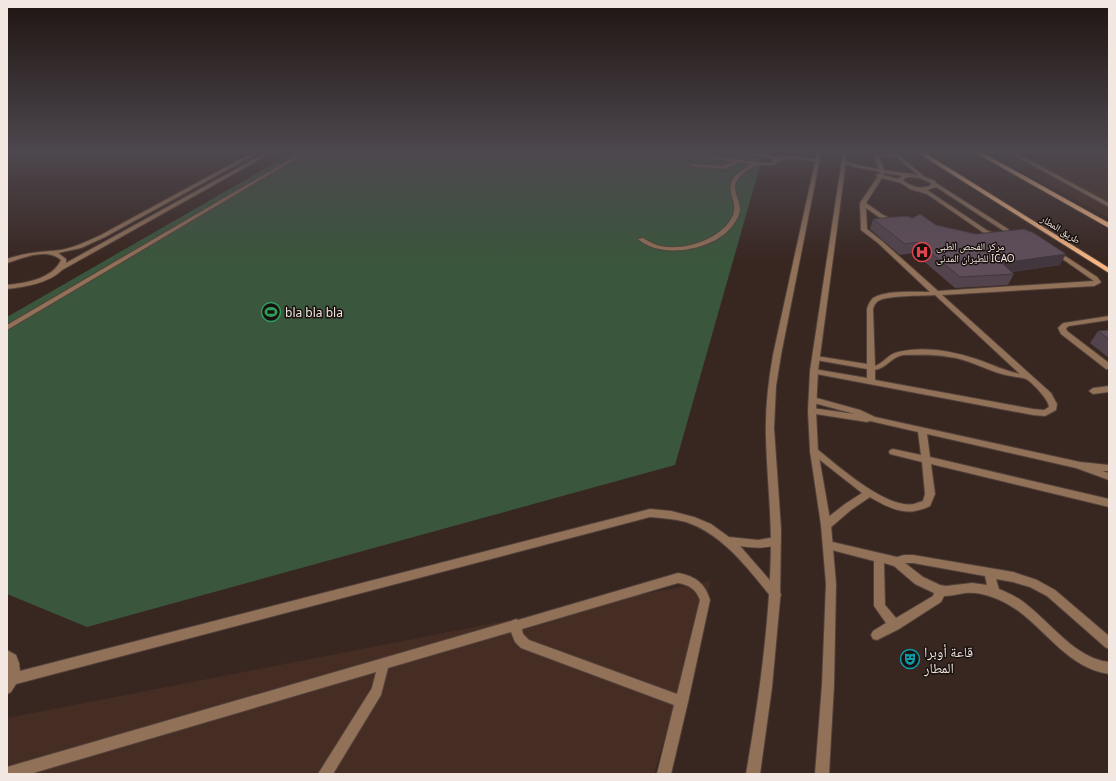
<svg xmlns="http://www.w3.org/2000/svg" width="1116" height="781" viewBox="0 0 1116 781" font-family="'Noto Sans','Noto Naskh Arabic',sans-serif">
  <rect width="100%" height="100%" fill="#382620"/>
  <!-- built -->
  <g fill="#452d23">
    <path d="M991,153h118v65l-56,-31z"/>
    <path d="M711,581l-57,193h-647v-56z"/>
  </g>
  <!-- green -->
  <path fill="#3a563c" d="M292,153h427l43,6 -87,306 -588,162 -80,-33v-277z"/>
  <g fill="none" stroke-linecap="round" stroke-linejoin="round">
    <defs>
      <g id="service">
        <path d="M252,153h6l-153,84 -24,11 -23,5 8,6v4l199,-110h6l-209,117c-13,13 -37,17 -55,19v-4c18,-2 46,-6 54,-25 -14,-13 -38,-2 -54,3v-4c14,-5 28,-7 43,-8 18,0 35,-9 51,-16z"/>
        <path d="M301,153h5l-299,177v-5z"/>
        <path d="M676,153h13l74,10h9l3,-4 -38,-6h27l12,4 15,-2 2,-2h4l-2,4h8l17,4 -2,1c-10,-2 -27,-5 -37,-2 -3,1 -5,4 -8,5 -5,0 -11,-1 -15,0 -6,1 -16,9 -20,14 -8,10 3,21 2,32 -1,5 -4,10 -7,14 -17,25 -72,35 -95,14l5,-1c3,2 7,4 11,6 24,10 69,-4 79,-29 2,-5 1,-11 0,-15 -7,-21 2,-25 18,-36l-11,-2 -16,7 -31,-3 -2,-1v-1l32,2 11,-4z"/>
        <path d="M873,153h4l1,2h14l-1,-2h5l29,24 10,4 1,2 72,46 4,4 -1,3 -12,3 -15,-6 -57,-39 -17,-5 -9,-6 -19,-5 -16,25 17,12 13,6 -3,2 -14,-6 -13,-9 1,21 15,12 56,50 156,-10 -40,-28v-2l2,-1 41,27 4,5 -1,1 -6,3 -152,9 109,98 6,11 -1,6 -11,6 -12,-1 -222,-42 -1,-2 1,-2h3l53,9v-9l-51,-9 -4,-2 4,-2 51,8v-55c1,-4 3,-8 6,-11 13,-8 43,-6 57,-6l-52,-49 -17,-13 -1,-27 18,-27 -2,-1 5,-3 -27,-5 -13,-5 2,-1 14,4 22,4zM879,157h17l22,18 -34,-5zM885,173l17,3 -4,3 -15,-4zM910,177l10,1 11,5v2c-9,5 -20,2 -28,-5l2,-2zM936,187l68,44 2,3 -7,1 -11,-4 -61,-41zM935,295l85,79c-15,-3 -29,-10 -44,-15 -24,-8 -53,-13 -78,-7 -10,2 -14,11 -23,14l-2,-57c1,-3 2,-6 5,-8 10,-6 44,-5 57,-6zM903,355c15,0 31,-1 46,2 19,2 35,12 53,17 7,2 18,3 24,5 6,3 23,21 23,28l-5,3 -11,-1 -158,-29v-10c12,-2 16,-13 28,-15z"/>
        <path d="M1010,153h6l93,50v4z"/>
        <path d="M1109,316v4l-40,6 -3,2 1,3 42,32v6h-3l-45,-35 -3,-6 4,-4 2,-1z"/>
        <path d="M1109,386v6l-16,2 -4,-3 4,-3z"/>
        <path d="M813,397l47,13 15,7 205,45 29,3v6h-7l7,2v7l-33,-12 -149,-34 3,23 179,42v8l-178,-43 4,30 -5,12c-4,2 -10,4 -15,5 -15,3 -32,-6 -45,-14l-19,13 -21,18 -4,1 -4,-1 -1,-3 1,-3 23,-18 17,-11 -51,-40 -1,-2 1,-2h6c21,17 69,60 97,55 3,-1 6,-2 9,-3l2,-7 -3,-32 -32,-8 -1,-2 1,-2 3,-1 28,6 -3,-23 -48,-11 -3,1 -58,-9 -1,-2 4,-3 43,6 -45,-12 -1,-2z"/>
        <path d="M650,509l21,2 23,6 17,7 18,13 29,3 18,-3 4,1 1,3 -1,3c-14,5 -27,4 -40,2l40,46 1,3 -1,3 -4,2 -4,-2c-23,-28 -49,-64 -86,-76 -12,-3 -24,-4 -36,-5l-634,167 -5,8 -4,2v-44l9,5 3,8 1,8z"/>
        <path d="M828,541l69,16 7,-2h9l100,17 24,8 18,10 54,46v13l-4,-2 -58,-51 -17,-9 -17,-5 -17,-3 3,10c9,4 19,8 27,15 26,20 49,54 83,58v12c-50,-7 -71,-62 -117,-77 -8,-3 -18,-5 -27,-4 -7,1 -14,3 -21,3l-3,6 -42,27 -22,11 -4,-1 -2,-4 2,-4 13,-8 -12,-17v-45l-50,-13 -1,-3 1,-3zM884,563l10,3 21,18 19,9 -1,3 -37,22 -11,-13zM905,563h8l72,13 2,9 -15,-2 -26,3 -6,-1 -17,-8z"/>
        <path d="M678,573c17,3 27,10 32,27l-22,102 -17,72h-14l17,-69 -153,-57 -6,-6 -4,-10 -123,36 -7,27 -48,79h-15l54,-86 4,-16 -346,102h-23v-7l504,-146 5,-2 2,1zM678,583c11,2 18,6 22,17l-23,94 -148,-54 -6,-6 -1,-5z"/>
      </g>
      <g id="tertiary">
        <path d="M817,153h4l-40,202 -5,31 -2,42 7,101 -1,71 -8,87 -12,87h-14c13,-76 24,-152 25,-229 0,-35 -4,-70 -5,-106 -1,-28 2,-56 7,-84z"/>
        <path d="M843,153h4l-29,218 -2,40 2,40 13,74 5,59 -2,101 -5,89h-14l7,-89 4,-101 -5,-59 -11,-74 -2,-40 2,-40z"/>
      </g>
      <g id="primary">
        <path d="M918,153h7l184,115v5z"/>
        <path d="M976,153h7l126,70v5z"/>
      </g>
    </defs>
    <!-- service casing -->
    <use href="#service" stroke="#52413b" stroke-width="2"/>
    <!-- tertiary casing -->
    <use href="#tertiary" stroke="#52413b" stroke-width="2"/>
    <!-- primary casing -->
    <use href="#primary" stroke="#52413b" stroke-width="2"/>
    <!-- service -->
    <use href="#service" fill="#917158" fill-rule="evenodd"/>
    <!-- tertiary -->
    <use href="#tertiary" fill="#917158" fill-rule="evenodd"/>
    <!-- primary -->
    <use href="#primary" fill="#f8b682" fill-rule="evenodd"/>
  </g>
  <!-- wall -->
  <g fill="#52434d">
    <path d="M873,219l63,6 124,40 -48,7 2,2 -6,11 -53,3 -41,-35 -14,2 -30,-26z"/>
    <path d="M1109,330v28l-19,-15 8,-12z"/>
  </g>
  <!-- shaded-wall -->
  <path fill="#42373f" d="M1066,254l-6,11 -64,9 6,-11z"/>
  <!-- building -->
  <g fill="#5f4e5a" stroke="#42373f">
    <path d="M920,214l16,11 40,9 48,-5 10,4 32,21 -64,9 12,11 -54,3 -42,-35 -13,2 -32,-25 33,-3 7,2z"/>
    <path d="M1109,330v9l-11,-8z"/>
  </g>
  <!-- sky -->
  <linearGradient id="sky" x2="0" y2="1"><stop stop-color="#1f1512"/><stop offset="0.58" stop-color="#4d474e"/><stop offset="1" stop-color="#4d474e" stop-opacity="0"/></linearGradient>
  <rect width="1116" height="262" fill="url(#sky)"/>
  <!-- icons -->
  <defs>
    <symbol id="hospital-ring" viewBox="-11 -11 22 22"><circle r="9.5" fill="#19110e" stroke="#e0444e" stroke-width="1.5"/><path d="M-5-5h3v3.5h4V-5h3V5h-3V1.5h-4V5h-3Z" fill="#e0444e"/></symbol>
    <symbol id="stadium-ring" viewBox="-11 -11 22 22"><circle r="9.5" fill="#19110e" stroke="#2e9e5b" stroke-width="1.5"/><path d="M0-5a6.5 5 0 1 0 0 10a6.5 5 0 1 0 0-10ZM-3.5-1.8h7v3.6h-7Z" fill="#2e9e5b"/></symbol>
    <symbol id="theatre-ring" viewBox="-11 -11 22 22"><circle r="9.5" fill="#19110e" stroke="#0f9aa8" stroke-width="1.5"/><path d="M-5-5.5Q0-4 5-5.5V0Q5 5 0 6Q-5 5-5 0ZM-3.3-2.5H-1v1.5H-3.3ZM1-2.5H3.3v1.5H1ZM-2.8 1Q0 5.5 2.8 1Z" fill="#0f9aa8"/></symbol>
  </defs>
  <g fill-rule="evenodd">
    <use href="#hospital-ring" x="911" y="241" width="22" height="22"/>
    <use href="#stadium-ring" x="260" y="301" width="22" height="22"/>
    <use href="#theatre-ring" x="899" y="648" width="22" height="22"/>
  </g>
  <g text-anchor="middle" dominant-baseline="central" stroke-width="3" stroke-linejoin="round" paint-order="stroke">
    <!-- far-street labels -->
    <g font-size="10" fill="#f3e7e2" stroke="#19110e">
      <text transform="translate(1061 229) rotate(32)">طريق المطار</text>
    </g>
    <!-- far-poi labels -->
    <g font-size="10" fill="#f3e7e2" stroke="#19110e" text-anchor="start">
      <text x="936" y="246">مركز الفحص الطبى<tspan x="936" dy="12">للطيران المدنى ICAO</tspan></text>
    </g>
    <!-- poi labels -->
    <g font-size="12" fill="#f3e7e2" stroke="#19110e" text-anchor="start">
      <text x="285" y="312">bla bla bla</text>
    </g>
    <!-- near-poi labels -->
    <g font-size="14" fill="#f3e7e2" stroke="#19110e" text-anchor="start">
      <text x="924" y="651">قاعة أوبرا<tspan x="924" dy="16">المطار</tspan></text>
    </g>
  </g>
  <!-- border -->
  <rect width="1116" height="781" fill="none" stroke="#f3e7e2" stroke-width="16"/>
</svg>
